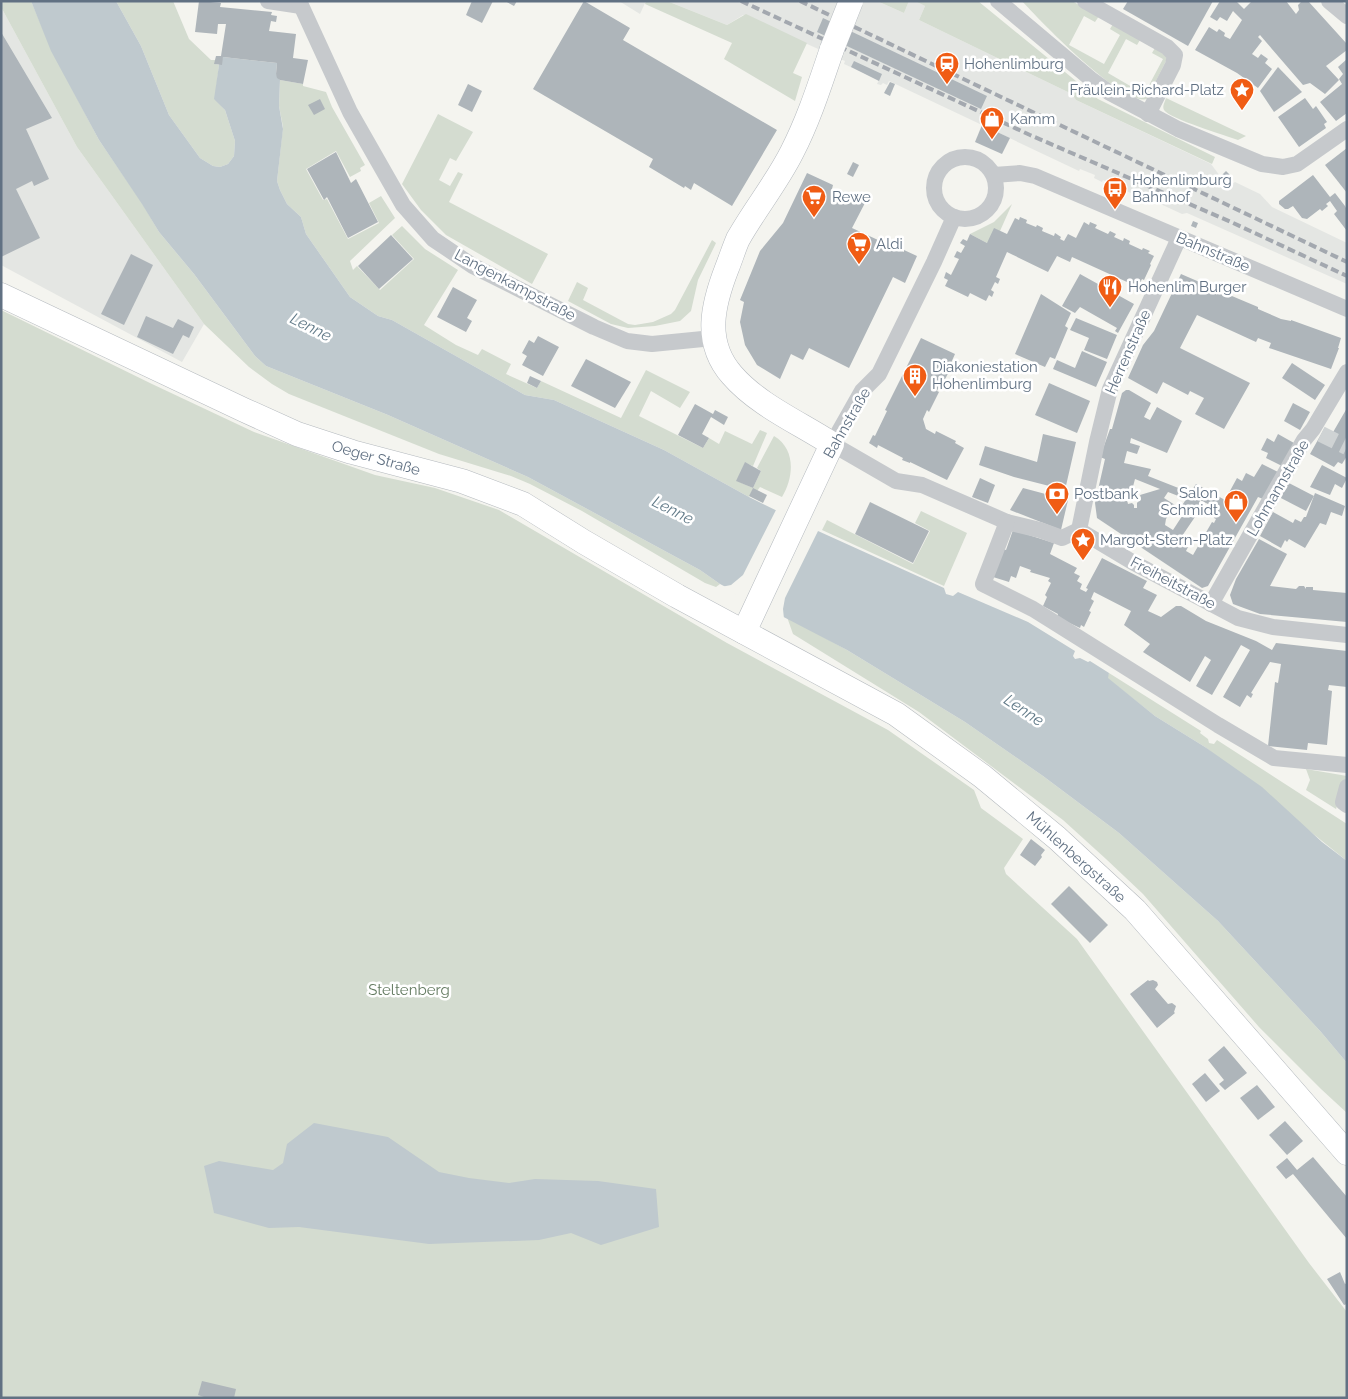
<svg xmlns="http://www.w3.org/2000/svg" width="1348" height="1399" viewBox="0 0 1348 1399" font-family="Raleway,sans-serif">
  <rect width="100%" height="100%" fill="#f4f4ef"/>
  <!-- built -->
  <g fill="#e4e6e3">
    <path d="M619,1h27l-6,13z"/>
    <path d="M667,1h210l27,12 5,-12h6l10,5 -6,14 153,74 4,6 135,64 12,16 9,4 3,-2 25,12 12,13 75,36v41l-160,-71 -5,1 -28,-13 -15,-13 -4,7 -32,-15 -1,2 -8,-4 1,-3 -15,-6 -1,2 -190,-90 -2,4 -4,-2 -2,2 -4,-1 2,-4 -35,-16 1,-3 -100,-45 -2,-1 -16,10z"/>
    <path d="M1,7l76,140 127,177 -22,38 -181,-97z"/>
  </g>
  <!-- green -->
  <g fill="#d4dcd0">
    <path d="M1,1h30l21,50 47,89 43,63 17,29 35,42 61,82 11,10 122,49 140,62 172,93 20,14 -4,3 -11,-4 -123,-72 -52,-27 -19,-8 -72,-22 -150,-60 -17,-10 -23,-17 -45,-43 -127,-177 -76,-140z"/>
    <path d="M116,1h57l16,38 22,21h4v4l4,1 -4,34 10,11 10,31 -1,15 -6,8 -8,3 -7,-1 -13,-8 -31,-43 -28,-69z"/>
    <path d="M646,1h21l60,24 19,-11 61,29 -14,30 9,4 -7,24 -71,-42 8,-16 -87,-39z"/>
    <path d="M877,1h32l-5,12z"/>
    <path d="M915,1h63l120,98 117,58 -3,7 -136,-64 -4,-6 -153,-74 6,-14z"/>
    <path d="M1022,1h50l27,15 -4,6 -11,-6 -15,29 35,19 16,-29 -10,-6 3,-5 27,16 -3,5 -11,-6 -18,34 24,14 3,-4 12,6 16,-30 -11,-6 3,-5 13,9 -21,42c-25,7 -107,-78 -125,-98z"/>
    <path d="M280,80l23,4v2l23,6 6,15 33,58 -5,3 1,3 -11,6 -14,-26 -30,18 17,31 4,-1 21,40 31,-16 -10,-20 12,-7 14,22 -45,43 3,9 4,-4 23,24 34,-31 -22,-24 10,-9 23,23 33,21 -34,55 32,20 22,10 4,-6 29,15 -5,10 31,14 4,-7 80,37 25,-48 44,22 -10,16 -29,-17 -12,25 64,32 6,-10 10,6 6,-13 27,13 8,-14 7,3 -14,33 -8,-3 -8,18 16,7 8,-17 -4,-3 17,-32c22,13 20,41 8,61l-22,-10 -3,4 -4,-2 -4,8 -85,-47 -110,-50 -29,-5 -133,-75 -14,-4 -28,-19 -44,-63 -5,-17 -14,-13 -7,-14 -3,-9 6,-54 -4,-21z"/>
    <path d="M1166,98l80,38 -8,4c-13,-5 -68,-21 -74,-30 -2,-4 1,-8 2,-12z"/>
    <path d="M438,114l35,18 -17,29 -6,-3 -11,22 11,6 8,-14 5,2 -14,28 99,52 -16,30 -86,-49 -25,-25 -19,-26z"/>
    <path d="M1012,204l-12,27 -13,12 -17,-9 24,-12z"/>
    <path d="M712,240l4,3 -18,37 -7,31 -11,10 -25,5 -27,2 -17,-4 -43,-23 9,-19 11,6 -5,12 45,24 7,1 18,-3 18,-8 4,-4z"/>
    <path d="M1,310l151,74 102,48 121,43 60,13 64,22 228,133 161,87 86,60 7,18 42,31 -19,29 2,6 71,65 232,324 38,49v86h-1346z"/>
    <path d="M921,511l46,22 -23,53 -122,-56 5,-10 86,44 17,-33 -15,-8z"/>
    <path d="M787,617l60,33 118,72 78,54 76,57 99,88 103,111 26,31v50l-26,-24 -62,-62 -116,-133 -37,-35 -43,-39 -144,-108 -126,-78z"/>
    <path d="M1109,673l92,58 -1,2 8,6 1,4 5,1 3,-4 130,84v37l-142,-114 -50,-31 -48,-38z"/>
    <path d="M1306,769l41,7 -11,33 -30,-19 4,-10z"/>
  </g>
  <!-- water -->
  <g fill="#bfc9ce">
    <path d="M31,1h85l25,45 28,69 31,43 13,8 7,1 8,-3 6,-8 1,-15 -10,-31 -11,-11 5,-34 4,-8 54,6 -1,11 4,6 -1,26 4,23 -6,52 3,9 7,14 14,13 5,17 44,63 28,19 14,4 133,75 29,5 110,50 85,47 69,34 126,57 2,6 7,2 5,-4 70,30 47,29 -2,5 2,3 5,-1 8,4 2,-1 19,12 -1,5 47,38 50,31 57,40 60,55 25,19v202l-26,-31 -103,-111 -99,-88 -76,-57 -78,-54 -118,-72 -127,-66 -20,-14 -172,-93 -140,-62 -122,-49 -11,-10 -61,-82 -35,-42 -17,-28 -43,-64 -48,-89z"/>
    <path d="M314,1123l74,14 51,35 30,6 40,5 26,-4 63,2 58,8 3,38 -58,18 -30,-12 -32,7 -110,4 -130,-17 -30,1 -55,-15 -10,-47 15,-5 54,9 10,-7 4,-19z"/>
  </g>
  <!-- pier -->
  <path fill="#f4f4ef" d="M777,508l42,21 -34,69 -2,11 1,10 -63,-32 10,-2 12,-10z"/>
  <!-- building -->
  <g fill="#aeb5ba" fill-rule="evenodd">
    <path d="M199,1l22,2 -1,4 52,5 -1,3 6,1 -1,6 -5,-1 -2,10 27,3 -3,24 15,2 -5,24 -23,-4 -3,-2 -1,-4 1,-11 -54,-6 -1,8 -8,-1 2,-8h5l5,-32h-8l-1,10 -22,-2z"/>
    <path d="M472,1h21l-11,22 -16,-8z"/>
    <path d="M505,1h12l-3,5z"/>
    <path d="M584,1l46,27 -7,12 154,90 -45,76 -38,-23 -3,7 -6,-4 -1,2 -35,-21 4,-8 -120,-70z"/>
    <path d="M1128,1h85l-25,45 -65,-37z"/>
    <path d="M1220,1h16l8,8 8,-8h34l10,13 3,-4 -1,-5 3,-3 7,-1 39,43v6l-21,16 13,14 -14,14 -15,-11 -7,2 -43,-50 -2,2 4,4 -10,13 6,4 3,-4 7,5 -3,4 7,6 -14,19 -21,-15 -42,-23 14,-23 8,5 2,-3 6,4 -1,3 6,3 12,-19 -9,-9 -6,10 -7,-4 -3,4 -7,-4z"/>
    <path d="M823,18l164,78 -6,13 -164,-77z"/>
    <path d="M1,32l51,86 -26,11 23,50 -15,7 -2,-5 -16,8 24,49 -39,19z"/>
    <path d="M1347,59v54l-11,8 -16,-19 22,-18 -3,-5 4,-5 -5,-7z"/>
    <path d="M854,61l28,13 -3,7 -28,-14z"/>
    <path d="M1278,67l24,25 -28,20 -14,-21z"/>
    <path d="M890,82l5,2 -5,12 -6,-3z"/>
    <path d="M468,84l14,7 -10,21 -14,-7z"/>
    <path d="M1305,98l8,11 3,-3 11,16 -3,2 2,4 -27,19 -21,-30z"/>
    <path d="M320,99l5,10 -11,6 -6,-10z"/>
    <path d="M982,125l28,13 -8,16 -27,-12z"/>
    <path d="M1347,148v45l-22,-28z"/>
    <path d="M336,152l15,31 5,-4 22,43 -30,16 -21,-41 -3,3 -17,-31z"/>
    <path d="M853,162l6,3 -6,12 -6,-3z"/>
    <path d="M1226,171l4,4 -4,4 -4,-4z"/>
    <path d="M807,173l26,12 -1,4 34,12 -14,27 52,24v-2l13,6 -12,27 -12,-6 -44,91 -40,-20 -6,12 -12,-6 -11,25 -23,-14 -12,-20 -5,-23 4,-20 -4,-2 20,-49 23,-28z"/>
    <path d="M1313,175l17,22 5,-4 10,13 2,4v21l-13,-17 3,-3 -7,-10 -4,3 2,2 -6,5 -2,-2 -13,10 -5,-1 -9,-12 -5,3h-3l-6,-5v-3z"/>
    <path d="M1020,217l7,3 -1,3 10,4 1,-2 6,3 -1,3 12,5 1,-3 6,4 -1,2 4,2 4,-7 8,4 8,-16 5,3 1,-3 7,3 -2,3 13,6 2,-3 6,3 -2,3 9,4 1,-3 6,3 -1,3 13,6 1,-2 7,3 -2,2 6,3 -4,8 1,1 -7,15 -2,-1 -4,8 -66,-30 -2,5 -13,-6 -9,16 -41,-20 -11,25 4,2 -2,5 -3,-2 -4,8 3,2 -2,5 -3,-2 -3,6 -16,-8 -2,4 -23,-11 3,-6 -4,-2 2,-6 5,3 8,-16 -5,-2 3,-6 4,2 4,-7 -5,-3 3,-4 4,2 3,-7 17,9 7,-15 13,6 8,-16 4,2z"/>
    <path d="M1193,221l5,2 -2,5 -5,-2z"/>
    <path d="M391,235l22,24 -34,30 -21,-23z"/>
    <path d="M131,254l22,11 -29,60 -23,-11z"/>
    <path d="M1080,274l54,30 -16,29 -3,-2 2,-3 -37,-21 -5,6 -13,-7z"/>
    <path d="M1181,274l30,13 -1,2 10,2 38,16v2l23,10 10,2v-1l50,18 -3,10h1l-8,21 -62,-21 2,-5 -13,-5 -2,4 -59,-27 -17,33 70,35 -26,46 -29,-15 9,-16 -14,-7 -2,4 -25,-13 -6,12 -29,-16 15,-33 11,-14z"/>
    <path d="M453,287l24,13 -10,18 5,3 -6,11 -29,-15z"/>
    <path d="M1041,294l30,19 -6,13 3,2 -13,31 -5,-2 -5,10 -30,-13z"/>
    <path d="M146,316l27,12 5,-9 16,8 -5,11 -6,-3 -10,19 -36,-17z"/>
    <path d="M1076,318l41,17 -10,24 -23,-9 5,-12 -19,-8z"/>
    <path d="M538,336l21,11 -16,29 -21,-11 5,-9 -5,-3 7,-13 5,3z"/>
    <path d="M921,338l34,16 -4,9 2,1 -10,19 -2,-1 -4,9 2,1 -10,20 -2,-2 -4,9 3,10 9,5 1,-3 20,10 -1,2 9,5 -17,32 -37,-18v1l-8,-3 1,-2 -25,-13 -1,3 -8,-5 4,-8 2,1 12,-25 -2,-1z"/>
    <path d="M1082,351l25,11 -11,25 -43,-18 4,-9 18,8z"/>
    <path d="M586,359l45,23 -16,26 -44,-22z"/>
    <path d="M1292,363l33,22 -10,15 -33,-22z"/>
    <path d="M530,376l11,5 -4,7 -10,-5z"/>
    <path d="M1049,383l41,18 -13,32 -42,-18z"/>
    <path d="M1126,390h3l22,13 -7,14 6,3 7,-13 25,14 -15,32 -36,-15 -1,5 10,3 -3,8 -10,-3 -3,12 27,6 -3,7 38,15 1,-4 5,2 -6,10 -18,-7 -4,6 11,7 -9,14 -1,6 8,5 13,-20 -5,-3 15,-23 29,16 12,-22 5,3 4,-8 8,4 8,-13 16,8 -15,27 -5,-2 -50,89 -6,2 -105,-70 -2,-15 10,-44 -5,-2 10,-28h2l10,-36zM1135,479l25,10 -20,6 1,3 -4,5v5h-3v-3l-2,-2 -4,1 -1,-4 3,-2zM1200,500l12,6 -3,5 7,4 -2,3 2,1 -2,4 -2,-1 -19,33 -7,-4 2,-4v-8l-6,-3 15,-22z"/>
    <path d="M1293,403l17,9 -10,18 -16,-9z"/>
    <path d="M695,404l18,10 2,-4 13,7 -4,8 -13,-8 -9,17 7,4 -6,10 -25,-13z"/>
    <path d="M1347,408v48l-5,8 -4,-2 -4,5 -24,-13 14,-25 8,5z"/>
    <path d="M1043,434l33,8 -11,48 -51,-13 -35,-12 6,-19 52,16z"/>
    <path d="M1278,434l16,9 -12,23 -16,-8 2,-5 -7,-3 6,-12 7,4z"/>
    <path d="M745,462l16,9 -8,17 -17,-7z"/>
    <path d="M1322,465l25,13 -5,10 -7,-4 -5,11 -20,-8z"/>
    <path d="M980,478l15,7 -7,18 -16,-6z"/>
    <path d="M1285,481l29,15 -8,15 -29,-15z"/>
    <path d="M753,488l14,7 -4,8 -14,-7z"/>
    <path d="M1023,488l45,12 -7,30 -51,-20z"/>
    <path d="M1315,493l30,13 -3,10 -11,-4 -5,13 -6,-2 -15,25 -16,-9 -2,3 -2,-2 -4,8 -21,-12 13,-24 20,11 2,-4 6,3 3,-5h2z"/>
    <path d="M870,502l59,29 -16,32 -58,-29z"/>
    <path d="M1013,530l41,13 -4,11 27,14 -3,5 6,3 -3,5 5,3 -2,5 6,3 2,-3 -2,-1 16,-30 45,23 -4,7 14,7 -9,16 13,6 15,-11h5l25,15 50,20 16,9 4,-7 71,8v36l-18,-2 -1,5 4,1 -5,54 -19,-2 -1,7 -39,-4 7,-64 3,1 3,-19 -11,-2 -19,31 2,1 -2,4 -4,-3 -7,12 -17,-10 27,-47 -9,-5 -29,50 -16,-9 15,-26 -6,-4 -15,26 -47,-30 7,-8 -26,-19 7,-14 -37,-19 -3,7 3,2 -5,10 2,1 -7,15 -3,-2 -1,3 -23,-11 1,-3 -15,-8 4,-9 -2,-2 6,-12 -3,-2 2,-3 -20,-6 1,-2 -11,-4 -4,12 -5,-2 -2,6 -16,-5 10,-28 3,1z"/>
    <path d="M1259,539l28,15 -17,32 26,3 3,-3h5l2,3v-2h7v3l34,3v29l-87,-8 -27,-10 -3,-9 6,-16z"/>
    <path d="M1031,839l14,11 -4,5 1,2 -7,9 -15,-11z"/>
    <path d="M1069,886l39,39 -18,18 -39,-39z"/>
    <path d="M1148,980l1,1 4,-1 4,2 1,3 -3,4 13,15 4,-1 4,3 -2,6 1,1 -18,15 -27,-34z"/>
    <path d="M1224,1046l23,27 -22,17 -6,-6 5,-4 -16,-20z"/>
    <path d="M1205,1073l15,18 -14,11 -14,-18z"/>
    <path d="M1257,1085l18,22 -17,13 -18,-22z"/>
    <path d="M1285,1121l18,20 -16,14 -18,-20z"/>
    <path d="M1313,1157l34,40v42l-54,-65 -7,5 -10,-12 11,-9 10,12z"/>
    <path d="M1340,1272l5,12 2,-1v21l-3,1 -17,-26z"/>
    <path d="M202,1381l34,8 -2,9h-27l-9,-3z"/>
  </g>
  <g fill="none" stroke-linecap="round" stroke-linejoin="round">
    <!-- street-tunnel -->
    <path stroke="#cfd3d4" stroke-width="16" stroke-dasharray="16 8" stroke-linecap="butt" d="M1321,434l26,13"/>
    <defs>
      <g id="secondary">
        <path d="M1,295l243,115 53,24 55,18 110,29 61,23 61,38 93,54 219,118 86,62 75,62 78,72 212,243"/>
        <path d="M744,632l88,-188c-34,-22 -74,-39 -100,-69 -29,-33 -19,-71 -5,-107 4,-10 7,-20 11,-29 17,-30 39,-57 54,-87 17,-33 28,-68 40,-103"/>
      </g>
    </defs>
    <!-- secondary casing -->
    <use href="#secondary" stroke="#b5babf" stroke-width="25"/>
    <!-- street -->
    <g stroke="#c6c9cc" stroke-width="16">
      <path d="M268,1l33,5"/>
      <path d="M299,1l51,111 53,93 30,34 40,27 121,61 33,14 25,3 61,-6"/>
      <path d="M998,1l94,79 18,13 68,36 84,35 21,3 14,-3 50,-35"/>
      <path d="M1085,1l82,46 8,8 -2,10 -25,49"/>
      <path d="M1329,1l18,15"/>
      <circle cx="965" cy="188" r="31"/>
      <path d="M994,175l26,-2 15,3 312,133"/>
      <path d="M954,217l-20,45 -55,112 -17,17 -30,53 64,37 26,4 85,37 33,8 22,8 17,-8 55,33 104,55 35,9 74,8"/>
      <path d="M1007,522l-24,62 50,25 185,116 56,33 73,7"/>
      <path d="M1079,530l18,-88 13,-53 69,-151"/>
      <path d="M1211,604l93,-164 9,-11 34,-57"/>
      <path d="M1347,787l-4,15 4,3"/>
    </g>
    <!-- secondary -->
    <use href="#secondary" stroke="#fff" stroke-width="24"/>
    <!-- rail -->
    <g stroke="#a3a8af" stroke-width="4" stroke-dasharray="8 4" stroke-linecap="butt">
      <path d="M741,1l289,134 201,87 116,54"/>
      <path d="M800,1l547,261"/>
    </g>
    <defs>
      <path id="secondary-bridge" d="M832,49l19,-48"/>
    </defs>
    <!-- secondary-bridge casing -->
    <use href="#secondary-bridge" stroke="#b5babf" stroke-width="25" stroke-linecap="butt"/>
    <!-- secondary-bridge -->
    <use href="#secondary-bridge" stroke="#fff" stroke-width="24"/>
  </g>
  <!-- icons -->
  <defs>
    <symbol id="station-pin" viewBox="-11 -11 22 30"><path d="M0 17L-7.5 6A9.5 9.5 0 1 1 7.5 6Z" fill="#f05c14" stroke="#fff"/><path d="M-3-6H3Q5-6 5-4V2Q5 4 3 4L4.5 6H3L1.5 4h-3L-3 6H-4.5L-3 4Q-5 4-5 2V-4Q-5-6-3-6ZM-3.5-4v3h7v-3ZM-3.5 1v1.5H-2V1ZM2 1v1.5H3.5V1Z" fill="#fff"/></symbol>
    <symbol id="sight-pin" viewBox="-11 -11 22 30"><path d="M0 17L-7.5 6A9.5 9.5 0 1 1 7.5 6Z" fill="#f05c14" stroke="#fff"/><path d="M0-6L1.8-2.2L6-1.7L2.9 1.2L3.7 5.4L0 3.3L-3.7 5.4L-2.9 1.2L-6-1.7L-1.8-2.2Z" fill="#fff"/></symbol>
    <symbol id="shop-pin" viewBox="-11 -11 22 30"><path d="M0 17L-7.5 6A9.5 9.5 0 1 1 7.5 6Z" fill="#f05c14" stroke="#fff"/><path d="M-5-2.5h2.3a2.7 3.5 0 0 1 5.4 0H5L5.5 6h-11ZM-1.5-2.5h3a1.5 2.3 0 0 0-3 0Z" fill="#fff"/></symbol>
    <symbol id="bus-pin" viewBox="-11 -11 22 30"><path d="M0 17L-7.5 6A9.5 9.5 0 1 1 7.5 6Z" fill="#f05c14" stroke="#fff"/><path d="M-5-6H5V4H4V6H2V4H-2V6H-4V4H-5ZM-3.5-4V0h7V-4ZM-3.5 1.2v1.5H-2V1.2ZM2 1.2v1.5H3.5V1.2Z" fill="#fff"/></symbol>
    <symbol id="supermarket-pin" viewBox="-11 -11 22 30"><path d="M0 17L-7.5 6A9.5 9.5 0 1 1 7.5 6Z" fill="#f05c14" stroke="#fff"/><path d="M-6-5.5h2.5l.6 2H6L4.5 2H-2.5L-4.4-4H-6ZM-1.5 3.2a1.3 1.3 0 1 0 .1 0ZM3 3.2a1.3 1.3 0 1 0 .1 0Z" fill="#fff"/></symbol>
    <symbol id="restaurant-pin" viewBox="-11 -11 22 30"><path d="M0 17L-7.5 6A9.5 9.5 0 1 1 7.5 6Z" fill="#f05c14" stroke="#fff"/><path d="M-5-6h1v4h1v-4h1v4h1v-4h1v5L-1.5 .5V6h-2V.5L-5-1ZM5-6V6H3V1.5H1.5Q1.5-4 5-6Z" fill="#fff"/></symbol>
    <symbol id="building-pin" viewBox="-11 -11 22 30"><path d="M0 17L-7.5 6A9.5 9.5 0 1 1 7.5 6Z" fill="#f05c14" stroke="#fff"/><path d="M-4-6H4V6H1V3H-1V6H-4ZM-2.5-4.3h1.7v1.8h-1.7ZM.8-4.3h1.7v1.8H.8ZM-2.5-1h1.7V.8h-1.7ZM.8-1h1.7V.8H.8Z" fill="#fff"/></symbol>
    <symbol id="bank-pin" viewBox="-11 -11 22 30"><path d="M0 17L-7.5 6A9.5 9.5 0 1 1 7.5 6Z" fill="#f05c14" stroke="#fff"/><path d="M-6-4H6V4H-6ZM0-2.3a2.3 2.3 0 1 0 0 4.6a2.3 2.3 0 1 0 0-4.6Z" fill="#fff"/></symbol>
  </defs>
  <g fill-rule="evenodd">
    <use href="#station-pin" x="933" y="50" width="28" height="38"/>
    <use href="#sight-pin" x="1228" y="76" width="28" height="38"/>
    <use href="#shop-pin" x="978" y="105" width="28" height="38"/>
    <use href="#bus-pin" x="1101" y="175" width="28" height="38"/>
    <use href="#supermarket-pin" x="800" y="183" width="28" height="38"/>
    <use href="#supermarket-pin" x="845" y="230" width="28" height="38"/>
    <use href="#restaurant-pin" x="1096" y="273" width="28" height="38"/>
    <use href="#building-pin" x="901" y="362" width="28" height="38"/>
    <use href="#bank-pin" x="1043" y="480" width="28" height="38"/>
    <use href="#shop-pin" x="1222" y="488" width="28" height="38"/>
    <use href="#sight-pin" x="1069" y="526" width="28" height="38"/>
  </g>
  <g text-anchor="middle" dominant-baseline="central" stroke-width="5" stroke-linejoin="round" paint-order="stroke">
    <!-- poi labels -->
    <g font-size="15" fill="#617183" stroke="#fff" text-anchor="start">
      <text x="964" y="64">Hohenlimburg</text>
      <text x="1224" y="90" text-anchor="end">Fräulein-Richard-Platz</text>
      <text x="1010" y="119">Kamm</text>
      <text x="1132" y="180">Hohenlimburg<tspan x="1132" dy="17">Bahnhof</tspan></text>
      <text x="832" y="197">Rewe</text>
      <text x="876" y="244">Aldi</text>
      <text x="1128" y="287">Hohenlim Burger</text>
      <text x="932" y="367">Diakoniestation<tspan x="932" dy="17">Hohenlimburg</tspan></text>
      <text x="1218" y="493" text-anchor="end">Salon<tspan x="1218" dy="17">Schmidt</tspan></text>
      <text x="1074" y="494">Postbank</text>
      <text x="1100" y="540">Margot-Stern-Platz</text>
    </g>
    <!-- street labels -->
    <g font-size="15" fill="#617183" stroke="#fff">
      <text transform="translate(1213 252) rotate(23)">Bahnstraße</text>
      <text transform="translate(515 285) rotate(28)">Langenkampstraße</text>
      <text transform="translate(1128 352) rotate(-66)">Herrenstraße</text>
      <text transform="translate(847 423) rotate(-60)">Bahnstraße</text>
      <text transform="translate(376 458) rotate(16)">Oeger Straße</text>
      <text transform="translate(1278 488) rotate(-60)">Lohmannstraße</text>
      <text transform="translate(1173 583) rotate(28)">Freiheitstraße</text>
      <text transform="translate(1076 857) rotate(42)">Mühlenbergstraße</text>
    </g>
    <!-- park labels -->
    <g font-size="15" fill="#637a60" stroke="#fff">
      <text x="409" y="990">Steltenberg</text>
    </g>
    <!-- water labels -->
    <g font-size="16" font-style="italic" fill="#617a88" stroke="#fff">
      <text transform="translate(311 327) rotate(27)">Lenne</text>
      <text transform="translate(673 510) rotate(27)">Lenne</text>
      <text transform="translate(1024 710) rotate(34)">Lenne</text>
    </g>
  </g>
  <!-- border -->
  <rect width="1348" height="1399" fill="none" stroke="#617183" stroke-width="5"/>
</svg>
